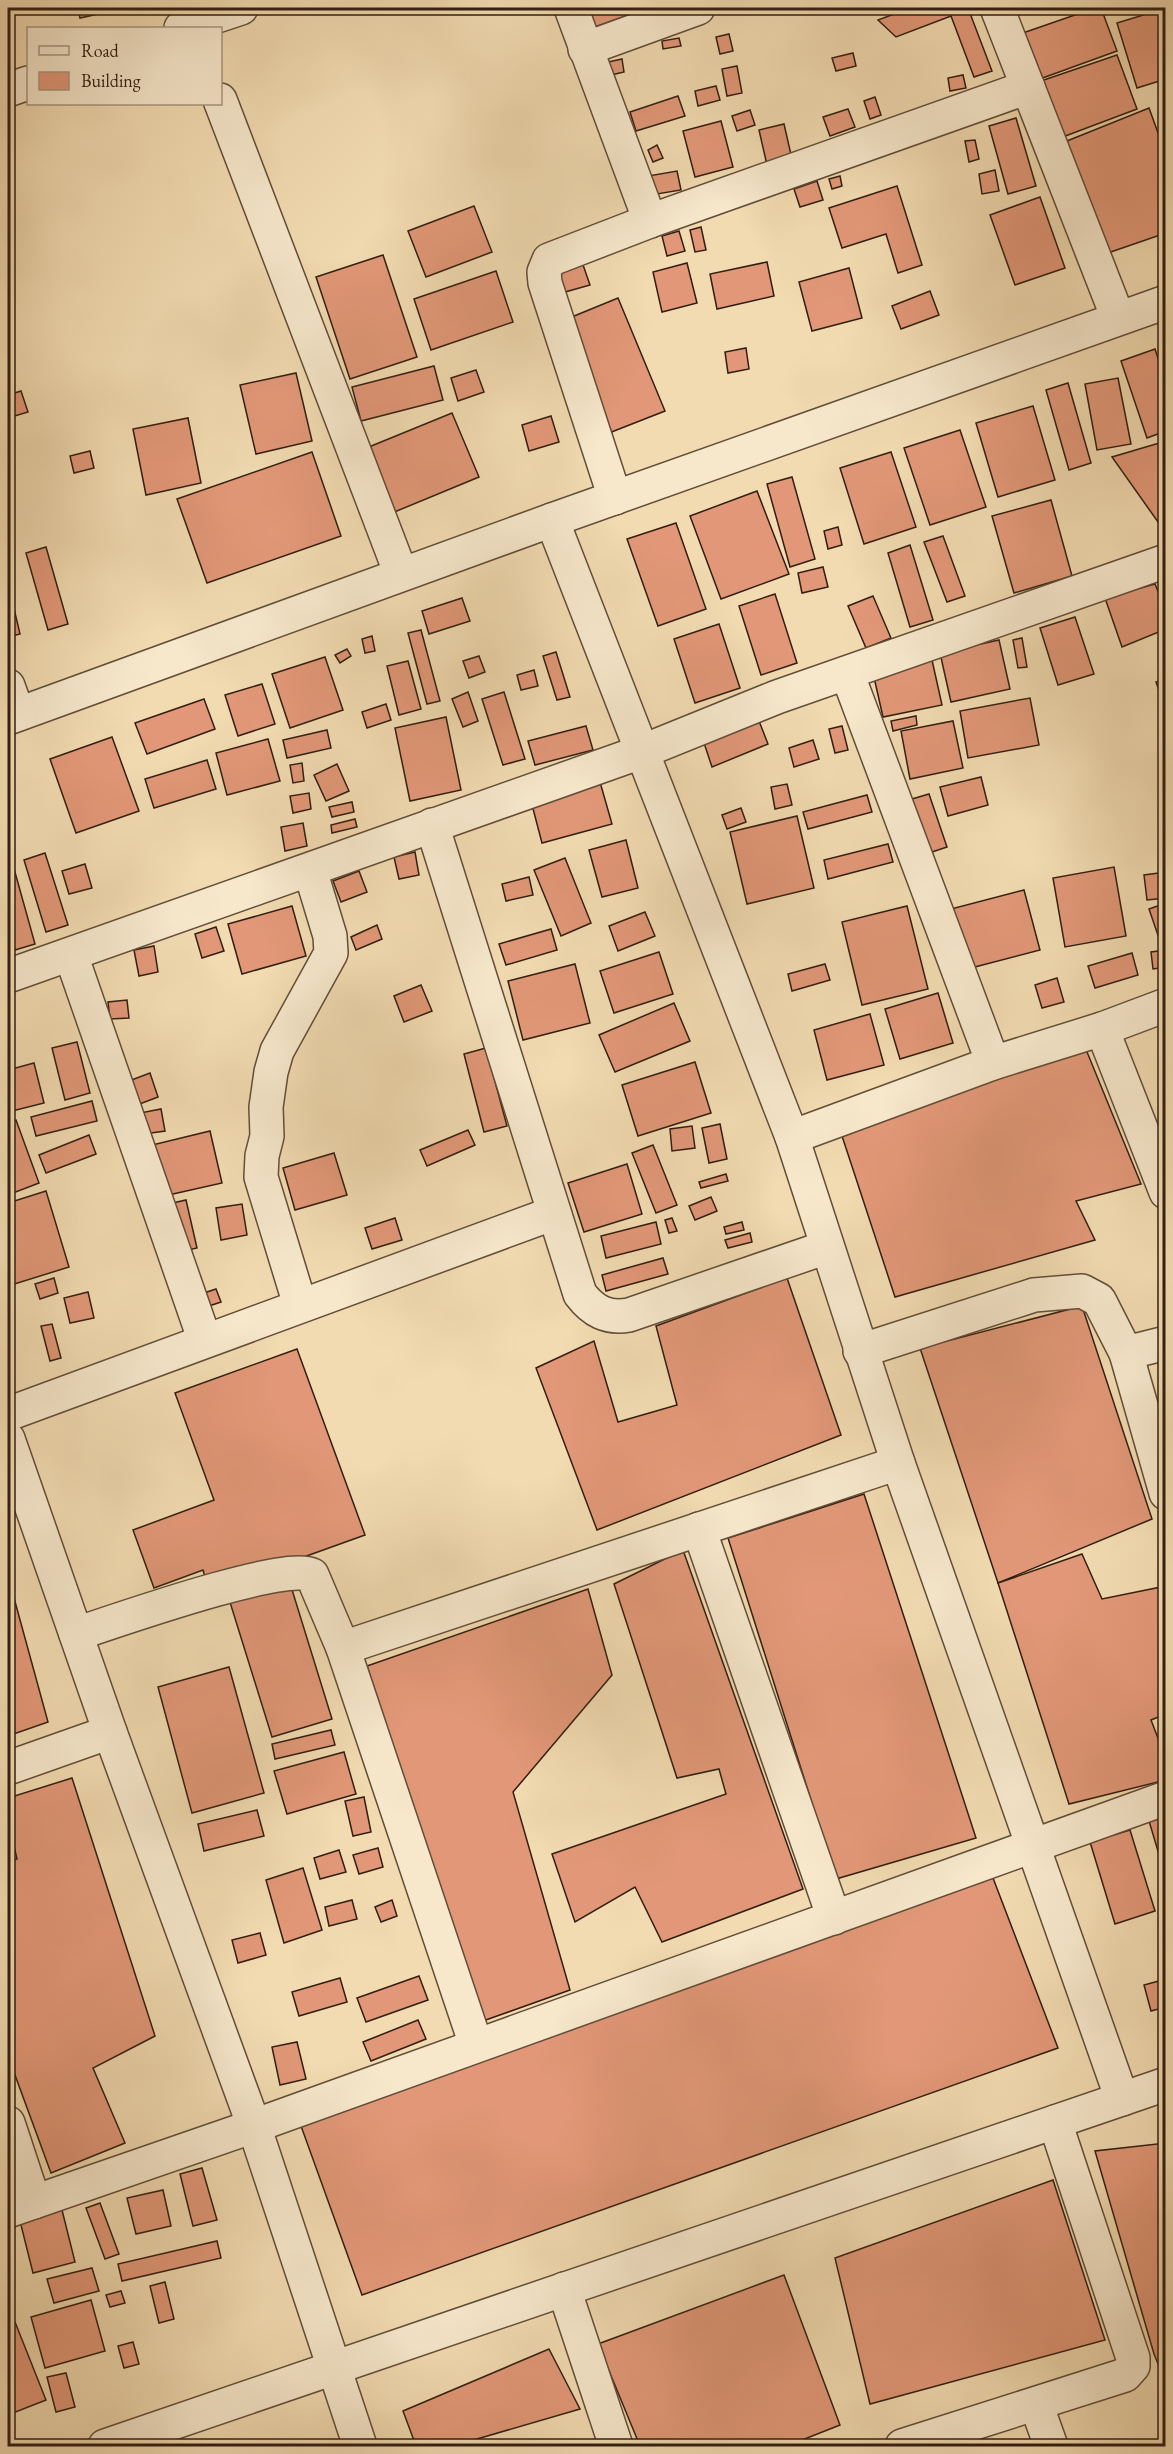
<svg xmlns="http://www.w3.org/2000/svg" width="1173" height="2454" viewBox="0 0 1173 2454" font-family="'EB Garamond',serif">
  <rect width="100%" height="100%" fill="#f2dbb1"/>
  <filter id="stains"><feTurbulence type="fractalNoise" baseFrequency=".00333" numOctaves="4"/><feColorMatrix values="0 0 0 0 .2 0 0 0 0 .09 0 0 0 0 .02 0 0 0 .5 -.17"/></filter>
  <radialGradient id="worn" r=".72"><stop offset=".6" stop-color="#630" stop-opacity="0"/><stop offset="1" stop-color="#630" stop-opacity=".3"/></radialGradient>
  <!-- building -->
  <g fill="#e29878" stroke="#311e11" stroke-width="1.5">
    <path d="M78,8h24l1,5 -23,5z"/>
    <path d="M588,8h60l-53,19z"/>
    <path d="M910,8h58l24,63 -18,6 -23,-61 -55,21 -18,-17z"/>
    <path d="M1095,8h6l16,43 -80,29 -17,-46z"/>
    <path d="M1166,8v71l-29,9 -20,-65z"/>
    <path d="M729,34l4,17 -13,3 -4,-17z"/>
    <path d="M679,38l2,8 -18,3 -1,-8z"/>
    <path d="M853,53l3,13 -20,5 -4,-13z"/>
    <path d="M1117,55l20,54 -77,29 -22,-56z"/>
    <path d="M622,59l2,13 -13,3 -3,-13z"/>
    <path d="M737,66l5,27 -15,3 -5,-27z"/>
    <path d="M963,75l3,13 -16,3 -2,-13z"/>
    <path d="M716,86l4,14 -22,6 -3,-15z"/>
    <path d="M678,96l7,20 -49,15 -6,-19z"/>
    <path d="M875,97l6,18 -11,4 -6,-18z"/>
    <path d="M1149,108l17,47v78l-64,22 -40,-112z"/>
    <path d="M848,109l7,18 -25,9 -7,-19z"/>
    <path d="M750,110l5,15 -18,6 -5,-15z"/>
    <path d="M1016,118l20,68 -28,8 -19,-68z"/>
    <path d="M721,121l12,46 -38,10 -12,-46z"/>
    <path d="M784,124l8,35 -25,6 -8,-35z"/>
    <path d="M975,140l4,19 -10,3 -4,-21z"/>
    <path d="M657,145l6,13 -10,4 -5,-12z"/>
    <path d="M995,170l4,21 -17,3 -3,-20z"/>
    <path d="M677,171l4,19 -30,5 -3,-19z"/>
    <path d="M840,176l2,10 -10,3 -3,-10z"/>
    <path d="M817,181l6,19 -23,7 -6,-18z"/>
    <path d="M897,186l25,79 -24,8 -12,-39 -44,14 -13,-40z"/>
    <path d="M1040,197l25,71 -50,17 -25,-70z"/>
    <path d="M474,206l18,46 -66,25 -18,-46z"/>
    <path d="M701,227l5,23 -11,2 -5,-22z"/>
    <path d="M679,231l6,20 -18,5 -5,-20z"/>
    <path d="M383,255l34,102 -67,22 -34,-102z"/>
    <path d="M581,259l9,26 -25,7 -9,-25z"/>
    <path d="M767,262l7,34 -57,13 -7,-35z"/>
    <path d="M687,263l10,40 -35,9 -9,-40z"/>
    <path d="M849,268l13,50 -50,13 -13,-49z"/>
    <path d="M496,271l17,51 -82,28 -17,-51z"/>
    <path d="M930,291l9,24 -38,14 -9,-23z"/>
    <path d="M618,298l47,113 -56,22 -47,-112z"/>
    <path d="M746,348l3,21 -21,4 -3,-21z"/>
    <path d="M1155,349l11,34v48l-19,7 -26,-77z"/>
    <path d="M434,366l9,34 -82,21 -9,-34z"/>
    <path d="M476,370l8,22 -26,9 -7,-23z"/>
    <path d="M296,373l16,68 -56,13 -16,-69z"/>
    <path d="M1118,378l13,66 -34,6 -12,-66z"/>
    <path d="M1068,383l23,80 -22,7 -23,-80z"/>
    <path d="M21,391l7,21 -20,6v-23z"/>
    <path d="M1033,406l22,74 -57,17 -22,-74z"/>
    <path d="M452,413l27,64 -87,36 -28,-64z"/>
    <path d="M551,416l8,26 -30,9 -7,-26z"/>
    <path d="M188,418l13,65 -55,12 -13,-66z"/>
    <path d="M960,430l26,77 -56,18 -26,-77z"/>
    <path d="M1166,441v88h-3l-51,-72z"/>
    <path d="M90,451l4,17 -20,5 -4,-17z"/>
    <path d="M312,452l29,84 -134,47 -30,-84z"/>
    <path d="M891,452l25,75 -52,17 -24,-76z"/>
    <path d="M792,477l23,82 -25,8 -23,-83z"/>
    <path d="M757,491l32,83 -68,25 -31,-83z"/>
    <path d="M1051,500l21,76 -58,17 -22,-77z"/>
    <path d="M676,523l30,86 -48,17 -31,-87z"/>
    <path d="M838,527l4,18 -14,4 -4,-18z"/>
    <path d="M943,536l22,60 -18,6 -23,-60z"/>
    <path d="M910,545l23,75 -23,7 -22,-74z"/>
    <path d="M46,547l22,77 -20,6 -22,-77z"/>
    <path d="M823,567l5,20 -26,6 -4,-20z"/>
    <path d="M8,583l12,51 -12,3z"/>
    <path d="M1155,584l8,19 3,-1v27l-44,18 -17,-49z"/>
    <path d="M775,594l22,69 -36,12 -22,-69z"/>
    <path d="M873,596l18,42 -25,10 -18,-42z"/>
    <path d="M462,598l8,23 -41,13 -7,-23z"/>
    <path d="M1075,617l19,57 -36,11 -18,-57z"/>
    <path d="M719,624l21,64 -45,15 -21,-64z"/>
    <path d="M421,630l19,71 -13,3 -19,-71z"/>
    <path d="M372,636l3,15 -10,2 -3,-14z"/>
    <path d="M1022,638l5,29 -9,1 -5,-28z"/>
    <path d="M999,640l11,49 -59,13 -11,-49z"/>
    <path d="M347,649l4,7 -11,7 -5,-8z"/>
    <path d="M556,652l14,45 -13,3 -14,-44z"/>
    <path d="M479,656l6,16 -16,6 -6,-17z"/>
    <path d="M325,657l18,53 -53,18 -18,-54z"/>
    <path d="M932,660l10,45 -59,12 -10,-44z"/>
    <path d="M408,661l13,48 -22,6 -12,-49z"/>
    <path d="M534,670l4,16 -17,4 -4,-15z"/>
    <path d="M1166,679v25l-2,1 -8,-23z"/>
    <path d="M262,684l13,40 -37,12 -13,-41z"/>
    <path d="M468,692l10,29 -15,6 -11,-28z"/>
    <path d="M504,692l21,67 -22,6 -21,-66z"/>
    <path d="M1030,698l9,47 -71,13 -8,-47z"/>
    <path d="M204,699l11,30 -68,25 -12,-31z"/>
    <path d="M386,704l5,16 -24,8 -5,-16z"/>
    <path d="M916,716l1,9 -24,6 -2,-10z"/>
    <path d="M446,717l15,73 -51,11 -15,-73z"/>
    <path d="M759,721l9,23 -56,23 -8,-24z"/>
    <path d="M953,721l10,47 -53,11 -9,-48z"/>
    <path d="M586,726l7,24 -58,15 -7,-24z"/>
    <path d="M842,726l6,24 -13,3 -6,-24z"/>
    <path d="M327,730l4,18 -44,10 -4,-18z"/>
    <path d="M112,737l27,74 -63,22 -26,-74z"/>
    <path d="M268,739l12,42 -53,14 -11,-42z"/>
    <path d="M813,740l6,19 -25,8 -5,-19z"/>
    <path d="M207,760l9,29 -62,19 -9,-29z"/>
    <path d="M302,763l2,18 -11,2 -3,-18z"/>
    <path d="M337,764l12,27 -23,10 -12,-26z"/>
    <path d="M981,777l7,28 -40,11 -8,-29z"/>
    <path d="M600,782l12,42 -70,19 -11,-42z"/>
    <path d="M787,784l5,21 -17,4 -4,-22z"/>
    <path d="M309,793l2,16 -18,4 -3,-17z"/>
    <path d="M929,794l18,53 -24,8 -18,-54z"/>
    <path d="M867,795l5,17 -64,17 -5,-17z"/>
    <path d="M352,802l2,10 -22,5 -3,-10z"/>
    <path d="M741,808l5,14 -19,7 -5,-14z"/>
    <path d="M797,816l17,72 -67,16 -17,-72z"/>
    <path d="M355,819l2,8 -25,6 -1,-8z"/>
    <path d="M303,823l4,23 -22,5 -4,-24z"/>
    <path d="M626,840l12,48 -36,9 -13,-47z"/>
    <path d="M888,844l5,18 -65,17 -4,-19z"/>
    <path d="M415,852l4,23 -20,4 -5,-22z"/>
    <path d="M45,853l23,72 -22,7 -22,-72z"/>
    <path d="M565,858l26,65 -30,13 -27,-66z"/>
    <path d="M85,864l7,24 -23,6 -7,-23z"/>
    <path d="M13,865l22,79 -20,6 -7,-28v-55z"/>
    <path d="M1114,867l12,69 -61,11 -12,-69z"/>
    <path d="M359,871l8,21 -26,10 -8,-21z"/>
    <path d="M1166,872v26l-19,2 -3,-25z"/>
    <path d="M529,877l4,18 -27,6 -4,-17z"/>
    <path d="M1024,890l16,60 -73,19 -16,-60z"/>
    <path d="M1166,903v42l-4,2 -13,-38z"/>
    <path d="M292,906l14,50 -64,18 -14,-50z"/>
    <path d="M907,906l21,83 -66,16 -20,-83z"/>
    <path d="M645,912l10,24 -37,15 -9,-25z"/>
    <path d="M377,925l5,14 -26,11 -5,-13z"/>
    <path d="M216,927l8,24 -22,7 -7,-24z"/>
    <path d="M551,929l6,21 -51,15 -7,-21z"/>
    <path d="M154,946l4,26 -19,4 -5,-26z"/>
    <path d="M1166,950v17l-13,2 -2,-17z"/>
    <path d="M659,952l14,42 -59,19 -14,-42z"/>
    <path d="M1132,953l6,22 -43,13 -7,-22z"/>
    <path d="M575,964l15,59 -67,17 -15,-59z"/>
    <path d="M825,964l5,16 -38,11 -4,-17z"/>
    <path d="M1057,978l7,24 -22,6 -7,-23z"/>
    <path d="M421,985l11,26 -28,11 -10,-26z"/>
    <path d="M938,993l15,50 -53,16 -15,-50z"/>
    <path d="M127,1000l2,18 -19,1 -2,-17z"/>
    <path d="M674,1003l16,38 -75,31 -16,-37z"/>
    <path d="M870,1014l14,51 -57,15 -13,-50z"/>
    <path d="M77,1042l13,51 -25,7 -13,-52z"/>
    <path d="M1085,1047l56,137 -65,17 19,39 -200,57 -54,-164z"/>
    <path d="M486,1048l21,78 -23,6 -20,-78z"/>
    <path d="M695,1062l16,51 -73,23 -16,-51z"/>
    <path d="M34,1063l10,40 -36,9v-42z"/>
    <path d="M150,1073l8,24 -21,8 -8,-24z"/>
    <path d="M92,1101l5,20 -61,15 -5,-19z"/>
    <path d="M161,1109l4,22 -21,3 -4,-21z"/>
    <path d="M16,1120l23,63 -31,12v-72z"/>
    <path d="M720,1124l7,35 -18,4 -7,-35z"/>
    <path d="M692,1126l3,22 -23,3 -2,-22z"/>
    <path d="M468,1130l7,15 -48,21 -7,-16z"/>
    <path d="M210,1131l12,52 -67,15 -11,-51z"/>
    <path d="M89,1135l7,19 -50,19 -7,-18z"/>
    <path d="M653,1145l24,60 -21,8 -24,-60z"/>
    <path d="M334,1153l13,42 -52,15 -12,-42z"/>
    <path d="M627,1164l15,50 -58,18 -16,-49z"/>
    <path d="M726,1174l2,7 -27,7 -2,-6z"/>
    <path d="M46,1191l23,76 -61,19v-83z"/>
    <path d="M711,1197l6,14 -22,9 -6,-14z"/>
    <path d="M186,1200l11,48 -18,4 -11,-48z"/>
    <path d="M242,1204l5,31 -26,5 -5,-32z"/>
    <path d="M395,1218l7,22 -30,9 -7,-21z"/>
    <path d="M672,1218l5,13 -8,2 -4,-13z"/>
    <path d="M656,1222l5,22 -55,14 -5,-22z"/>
    <path d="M742,1222l2,8 -18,4 -2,-7z"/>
    <path d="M750,1233l2,9 -24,6 -3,-8z"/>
    <path d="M663,1258l5,16 -62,17 -4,-16z"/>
    <path d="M54,1278l4,15 -18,6 -5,-15z"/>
    <path d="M787,1278l54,157 -244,95 -61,-162 58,-27 24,81 59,-17 -21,-79z"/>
    <path d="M216,1289l5,13 -18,6 -5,-13z"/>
    <path d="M88,1292l6,26 -24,5 -6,-25z"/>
    <path d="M1082,1306l70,213 -154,64 -78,-235z"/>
    <path d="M52,1324l9,34 -11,3 -9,-35z"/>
    <path d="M297,1349l68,186 -156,56 -6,-21 -49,18 -21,-58 81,-30 -39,-107z"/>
    <path d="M864,1494l112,344 -140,41 -108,-341z"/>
    <path d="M683,1550l120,339 -141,53 -27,-55 -60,35 -23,-68 174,-60 -7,-25 -42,9 -63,-194z"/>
    <path d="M1082,1554l20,45 64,-13v128l-15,6 15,39v21l-97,24 -71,-221z"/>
    <path d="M8,1576l40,146 -40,14z"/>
    <path d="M289,1580l43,139 -60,18 -43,-138z"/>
    <path d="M588,1589l24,86 -99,117 57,198 -87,31 -116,-355z"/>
    <path d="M229,1667l35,126 -72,20 -34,-126z"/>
    <path d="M331,1730l4,15 -60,14 -3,-15z"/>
    <path d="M344,1752l12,42 -69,20 -13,-43z"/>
    <path d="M72,1778l83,258 -62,32 32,75 -74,30 -43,-117v-195l9,-2 -9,-38v-23z"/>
    <path d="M364,1797l7,35 -18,4 -8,-35z"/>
    <path d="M257,1810l7,26 -60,15 -6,-27z"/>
    <path d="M1166,1816v62l-17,-57z"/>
    <path d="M1130,1830l25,81 -40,13 -25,-82z"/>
    <path d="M378,1848l5,19 -24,7 -6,-19z"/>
    <path d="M339,1850l7,22 -26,7 -6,-21z"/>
    <path d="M303,1868l19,62 -38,13 -18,-63z"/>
    <path d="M993,1878l65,170 -696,247 -61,-169z"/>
    <path d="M352,1900l5,19 -28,7 -4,-19z"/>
    <path d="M392,1900l5,16 -16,6 -6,-15z"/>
    <path d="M260,1933l6,22 -28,8 -6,-23z"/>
    <path d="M419,1976l9,24 -62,22 -9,-24z"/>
    <path d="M340,1978l7,24 -48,14 -7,-24z"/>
    <path d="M1166,1979v28l-15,4 -7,-26z"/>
    <path d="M418,2020l8,19 -55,22 -8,-19z"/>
    <path d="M297,2042l9,37 -26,6 -8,-38z"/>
    <path d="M1166,2143v240l-12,-29 -59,-203z"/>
    <path d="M202,2168l15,52 -24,6 -13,-52z"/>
    <path d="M1053,2180l52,160 -235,64 -35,-146z"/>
    <path d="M163,2190l8,36 -35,8 -9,-36z"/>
    <path d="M100,2203l19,51 -14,5 -19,-51z"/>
    <path d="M62,2210l13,52 -42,11 -13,-52z"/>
    <path d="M217,2241l4,17 -99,23 -4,-17z"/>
    <path d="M92,2268l7,23 -45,12 -7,-24z"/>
    <path d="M784,2275l56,150 -53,21h-147l-42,-102z"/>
    <path d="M165,2282l9,37 -15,4 -9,-37z"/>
    <path d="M121,2291l4,12 -15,4 -4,-12z"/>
    <path d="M91,2300l14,51 -60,17 -14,-51z"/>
    <path d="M15,2322l31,78 -38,15v-90z"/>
    <path d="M133,2342l6,22 -15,4 -6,-22z"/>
    <path d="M549,2349l31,60 -127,37h-37l-13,-35z"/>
    <path d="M66,2373l9,34 -19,5 -9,-35z"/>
  </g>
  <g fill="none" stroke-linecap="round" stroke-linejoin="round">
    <defs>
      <g id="minor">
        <path d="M571,8l79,213"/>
        <path d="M997,8l121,310"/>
        <path d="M181,28l60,-20"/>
        <path d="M585,49l113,-41"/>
        <path d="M8,90l20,-7"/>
        <path d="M220,100l181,474"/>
        <path d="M615,498l-70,-215 -1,-11 5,-12 101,-39 378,-134"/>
        <path d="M552,520l240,617 106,326 224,636"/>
        <path d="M847,673l146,390"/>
        <path d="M8,686l10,28"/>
        <path d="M8,718l544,-198 614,-218"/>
        <path d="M432,825l148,469c13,17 27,25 49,21l198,-68"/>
        <path d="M71,955l134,386"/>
        <path d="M8,976l633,-224 136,-55 389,-136"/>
        <path d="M1102,1029l64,163"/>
        <path d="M792,1137l201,-74 109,-34 64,-24"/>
        <path d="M300,1305l-39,-128 1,-21 5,-20 -1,-29 5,-35 6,-21 54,-98 -1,-17 -20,-66"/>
        <path d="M860,1351l174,-56 48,-4 17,9 27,53 40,140"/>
        <path d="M1126,1353l40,-10"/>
        <path d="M8,1414l546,-201"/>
        <path d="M8,1439l102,293 144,394 106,320"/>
        <path d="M699,1529l135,389"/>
        <path d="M76,1634c37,-12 209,-73 236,-59l31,73 133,397"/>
        <path d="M343,1648l555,-185"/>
        <path d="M8,1768l102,-36"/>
        <path d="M8,2123l26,79"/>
        <path d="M8,2211l246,-85 912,-328"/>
        <path d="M564,2289l52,157"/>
        <path d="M1036,2404l15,42"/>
        <path d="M105,2446l1061,-362"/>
        <path d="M902,2446l223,-71 8,-9v-8l-78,-236"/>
      </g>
    </defs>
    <!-- minor casing -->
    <use href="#minor" stroke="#614d39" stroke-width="36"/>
    <!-- minor -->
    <use href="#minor" stroke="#f7e8cc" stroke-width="33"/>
  </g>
  <!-- margin -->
  <rect width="1173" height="2454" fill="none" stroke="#f2dbb1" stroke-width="30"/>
  <rect x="9" y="9" width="1155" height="2436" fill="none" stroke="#311e11" stroke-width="3"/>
  <rect x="15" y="15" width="1143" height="2424" fill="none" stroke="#311e11" stroke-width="1.5"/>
  <!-- legend -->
  <rect x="27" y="27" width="195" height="78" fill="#f7e8cc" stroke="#a89781" stroke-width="1.5"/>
  <rect x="39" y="46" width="30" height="9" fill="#f7e8cc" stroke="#a89781" stroke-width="1.5"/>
  <text x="81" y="57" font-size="18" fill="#311e11">Road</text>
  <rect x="39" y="72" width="30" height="18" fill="#e29878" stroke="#a89781" stroke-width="1.5"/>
  <text x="81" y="87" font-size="18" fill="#311e11">Building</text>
  <rect width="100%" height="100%" filter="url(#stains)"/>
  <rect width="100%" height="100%" fill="url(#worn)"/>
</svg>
